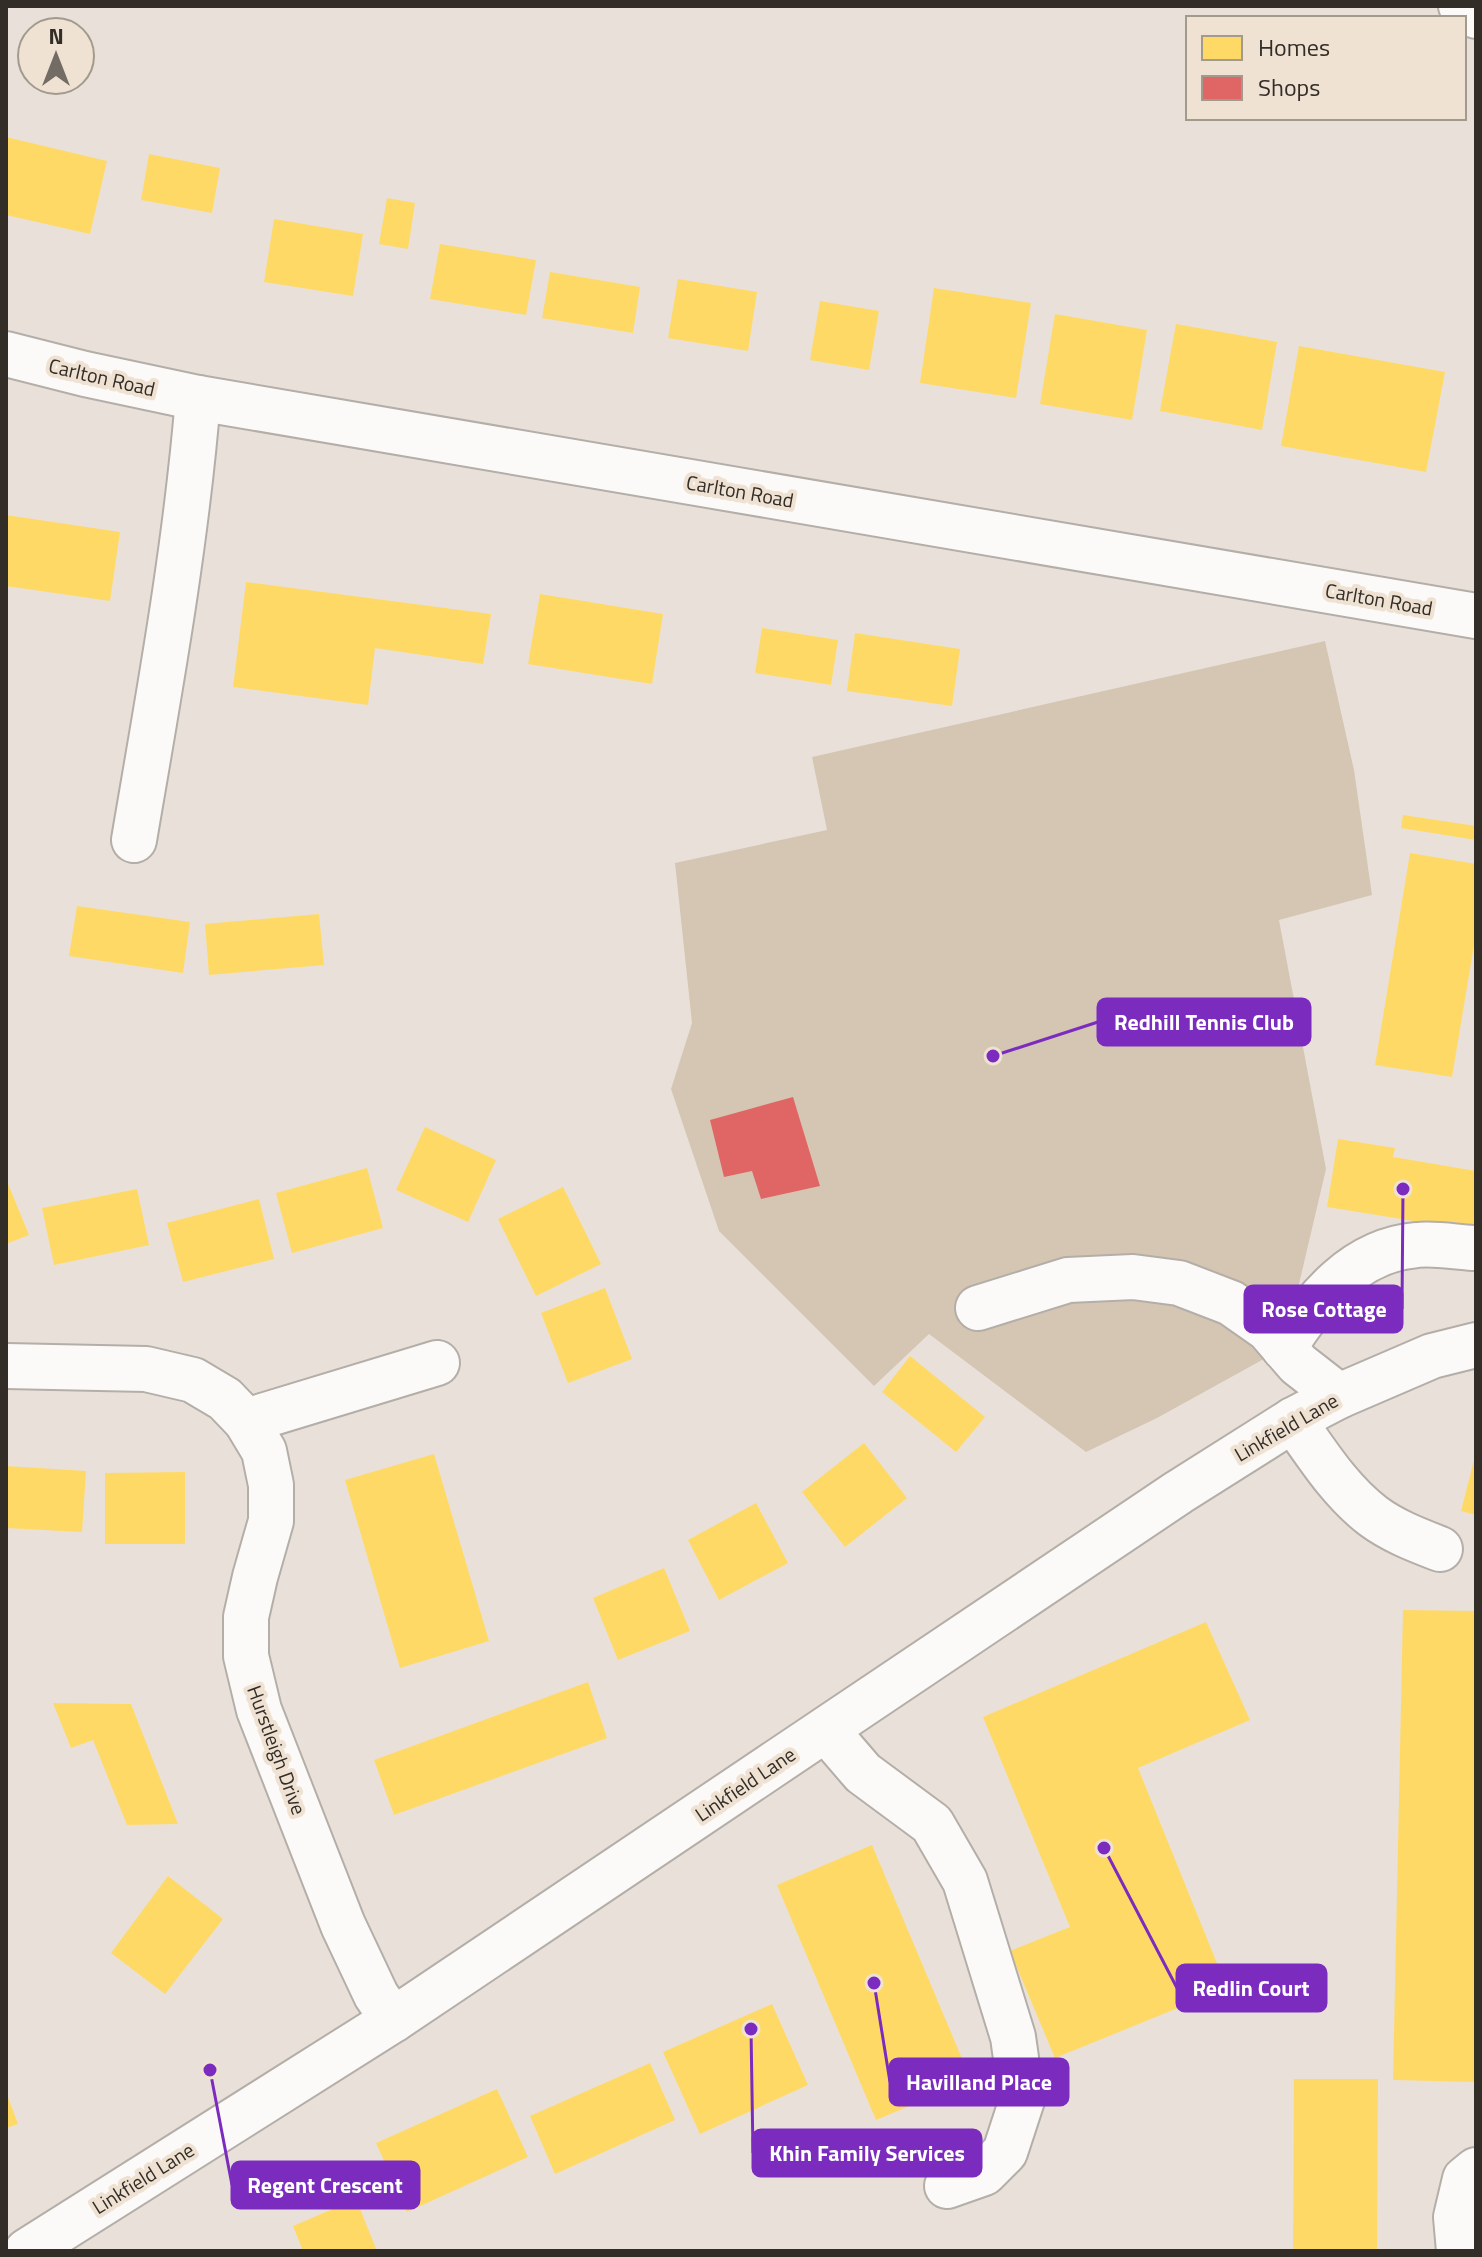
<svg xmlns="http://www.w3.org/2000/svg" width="1482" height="2257" viewBox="0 0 1482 2257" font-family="'Titillium Web',sans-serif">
  <rect width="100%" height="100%" fill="#e9e1d9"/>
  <!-- green -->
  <path fill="#d5c6b3" d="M1325,641l29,129 18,125 -93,25 47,249 -42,179 -127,70 -71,34 -157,-118 -55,52 -155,-155 -48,-142 21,-66 -17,-160 152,-33 -15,-73z"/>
  <!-- homes -->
  <g fill="#ffd966">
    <path d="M6,137l101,24 -17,73 -84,-19z"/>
    <path d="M149,154l71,14 -8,45 -71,-13z"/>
    <path d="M387,198l28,5 -7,46 -29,-5z"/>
    <path d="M274,219l89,15 -10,62 -89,-14z"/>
    <path d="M440,244l96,16 -10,55 -96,-16z"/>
    <path d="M550,272l90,15 -7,46 -91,-15z"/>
    <path d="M678,279l79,13 -9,59 -80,-13z"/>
    <path d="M934,288l97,15 -15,95 -96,-15z"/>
    <path d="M820,301l59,10 -10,59 -59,-10z"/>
    <path d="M1055,314l92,16 -15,90 -92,-16z"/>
    <path d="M1176,324l101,18 -15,88 -102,-19z"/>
    <path d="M1299,346l146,26 -19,100 -145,-26z"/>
    <path d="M6,515l114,17 -10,69 -104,-15z"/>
    <path d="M246,582l245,32 -8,50 -108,-16 -7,57 -135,-18z"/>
    <path d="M540,594l123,20 -11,70 -124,-20z"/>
    <path d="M762,628l76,12 -7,45 -76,-12z"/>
    <path d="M855,633l105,16 -8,57 -105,-15z"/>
    <path d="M1403,815l73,11v14l-75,-12z"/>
    <path d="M1410,853l66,11v69l-24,144 -77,-12z"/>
    <path d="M77,906l113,16 -7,51 -114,-17z"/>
    <path d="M319,914l5,51 -115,10 -4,-51z"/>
    <path d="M425,1127l71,33 -28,62 -72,-32z"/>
    <path d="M1338,1139l57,9 -2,9 83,14v60l-149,-24z"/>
    <path d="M367,1168l16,60 -91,25 -16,-60z"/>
    <path d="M6,1179l23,56 -23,9z"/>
    <path d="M563,1187l38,77 -65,32 -38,-77z"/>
    <path d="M137,1189l12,56 -95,20 -12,-57z"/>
    <path d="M259,1199l15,60 -91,23 -16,-59z"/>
    <path d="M605,1288l27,71 -64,24 -27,-70z"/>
    <path d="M910,1356l75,61 -29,35 -74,-60z"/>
    <path d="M864,1443l43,55 -62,49 -43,-55z"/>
    <path d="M434,1454l55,187 -89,27 -55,-188z"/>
    <path d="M1475,1456h1v59l-15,-4z"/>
    <path d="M6,1466l80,5 -4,61 -76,-4z"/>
    <path d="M185,1472v72h-80v-71z"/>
    <path d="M756,1503l32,60 -69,37 -31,-60z"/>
    <path d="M664,1568l26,63 -72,29 -25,-62z"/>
    <path d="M1403,1610l73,1v471l-83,-2z"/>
    <path d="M1206,1622l44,98 -112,48 89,220 -172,70 -45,-107 60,-24 -87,-210z"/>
    <path d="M588,1682l19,56 -213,77 -20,-55z"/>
    <path d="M53,1703l78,1 47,120 -51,1 -34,-85 -22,8z"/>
    <path d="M872,1845l99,235 -95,40 -99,-235z"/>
    <path d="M168,1876l55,43 -58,75 -54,-41z"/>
    <path d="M772,2004l36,81 -108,49 -37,-82z"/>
    <path d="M650,2063l25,57 -120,54 -25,-58z"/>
    <path d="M1294,2079h84l-1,172h-84z"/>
    <path d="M497,2089l31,68 -121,55 -31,-69z"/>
    <path d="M6,2092l12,32 -12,4z"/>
    <path d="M356,2199l21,52h-74l-10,-25z"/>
  </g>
  <!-- shops -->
  <path fill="#e06666" d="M793,1097l27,89 -59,13 -9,-28 -28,6 -14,-57z"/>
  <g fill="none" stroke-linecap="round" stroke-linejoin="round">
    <defs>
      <g id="minor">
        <path d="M1461,6l15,10"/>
        <path d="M6,354l79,20 113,24 1278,218"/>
        <path d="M134,840c25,-147 52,-293 64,-442"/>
        <path d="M978,1308l90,-28 65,-3 46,6 52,20 37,26 30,35 41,32"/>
        <path d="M1284,1348c31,-49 71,-98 133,-103 18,-2 38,2 56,3"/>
        <path d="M6,1366l140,3 47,11 32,19 21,22 18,30 7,34v36l-16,56 -9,40v39l13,54 84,215 33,70 17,25"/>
        <path d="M1293,1420c24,34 47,71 80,96 20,15 44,24 67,33"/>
        <path d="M246,1421l191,-58"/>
        <path d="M826,1730l37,43 69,51 33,57 48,156 9,63 -17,52 -21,21 -37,13"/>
        <path d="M27,2251l366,-231 786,-528 114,-72 46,-24 93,-40 44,-11"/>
        <path d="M1459,2251l-3,-34 9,-38 11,-9"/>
      </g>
    </defs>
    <!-- minor casing -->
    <use href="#minor" stroke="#b4aea8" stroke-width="48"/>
    <!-- minor -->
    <use href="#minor" stroke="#fcfaf9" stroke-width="44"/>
  </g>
  <g text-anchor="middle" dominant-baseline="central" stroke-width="8" stroke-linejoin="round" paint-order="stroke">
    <!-- street labels -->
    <g font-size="20" fill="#322d27" stroke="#efe2d3">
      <text transform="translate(102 377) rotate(13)">Carlton Road</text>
      <text transform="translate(740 491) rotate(10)">Carlton Road</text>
      <text transform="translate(1379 599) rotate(10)">Carlton Road</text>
      <text transform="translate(1286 1427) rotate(-30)">Linkfield Lane</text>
      <text transform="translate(277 1750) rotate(70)">Hurstleigh Drive</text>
      <text transform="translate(745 1784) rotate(-34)">Linkfield Lane</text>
      <text transform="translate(143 2178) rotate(-32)">Linkfield Lane</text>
    </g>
  </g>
  <!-- callouts -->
  <path fill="none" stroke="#7b2cbf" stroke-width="3" d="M993 1056L1098 1022M1403 1189L1402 1309M1104 1848L1177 1988M874 1983L890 2082M751 2029L753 2153M210 2070L232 2185"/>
  <g fill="#7b2cbf" stroke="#efe2d3" stroke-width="3">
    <circle cx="993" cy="1056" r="8"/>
    <circle cx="1403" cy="1189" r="8"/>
    <circle cx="1104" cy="1848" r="8"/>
    <circle cx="874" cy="1983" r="8"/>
    <circle cx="751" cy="2029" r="8"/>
    <circle cx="210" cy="2070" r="8"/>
  </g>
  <g fill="#7b2cbf" stroke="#7b2cbf" stroke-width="3">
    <rect x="1098" y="999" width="212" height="46" rx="8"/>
    <rect x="1245" y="1286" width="157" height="46" rx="8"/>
    <rect x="1177" y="1965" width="149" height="46" rx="8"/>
    <rect x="890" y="2059" width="178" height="46" rx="8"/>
    <rect x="753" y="2130" width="228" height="46" rx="8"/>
    <rect x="232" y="2162" width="187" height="46" rx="8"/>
  </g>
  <g font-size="22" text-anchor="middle" font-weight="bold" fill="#fff">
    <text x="1204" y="1030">Redhill Tennis Club</text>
    <text x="1324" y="1317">Rose Cottage</text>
    <text x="1251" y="1996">Redlin Court</text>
    <text x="979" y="2090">Havilland Place</text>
    <text x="867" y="2161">Khin Family Services</text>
    <text x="325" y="2193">Regent Crescent</text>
  </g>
  <!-- border -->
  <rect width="1482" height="2257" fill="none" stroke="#322d27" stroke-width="16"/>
  <!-- legend -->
  <rect x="1186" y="16" width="280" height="104" fill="#efe2d3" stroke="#a39a8e" stroke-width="2"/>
  <rect x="1202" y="36" width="40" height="24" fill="#ffd966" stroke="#a39a8e" stroke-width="2"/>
  <text x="1258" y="56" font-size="24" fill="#322d27">Homes</text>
  <rect x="1202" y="76" width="40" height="24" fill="#e06666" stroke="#a39a8e" stroke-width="2"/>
  <text x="1258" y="96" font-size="24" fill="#322d27">Shops</text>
  <!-- north arrow -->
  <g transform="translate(56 56)"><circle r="38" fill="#efe2d3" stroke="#a39a8e" stroke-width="2"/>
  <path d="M0-6L14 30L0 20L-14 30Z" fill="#726c65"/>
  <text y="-12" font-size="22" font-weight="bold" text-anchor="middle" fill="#322d27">N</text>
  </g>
</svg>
